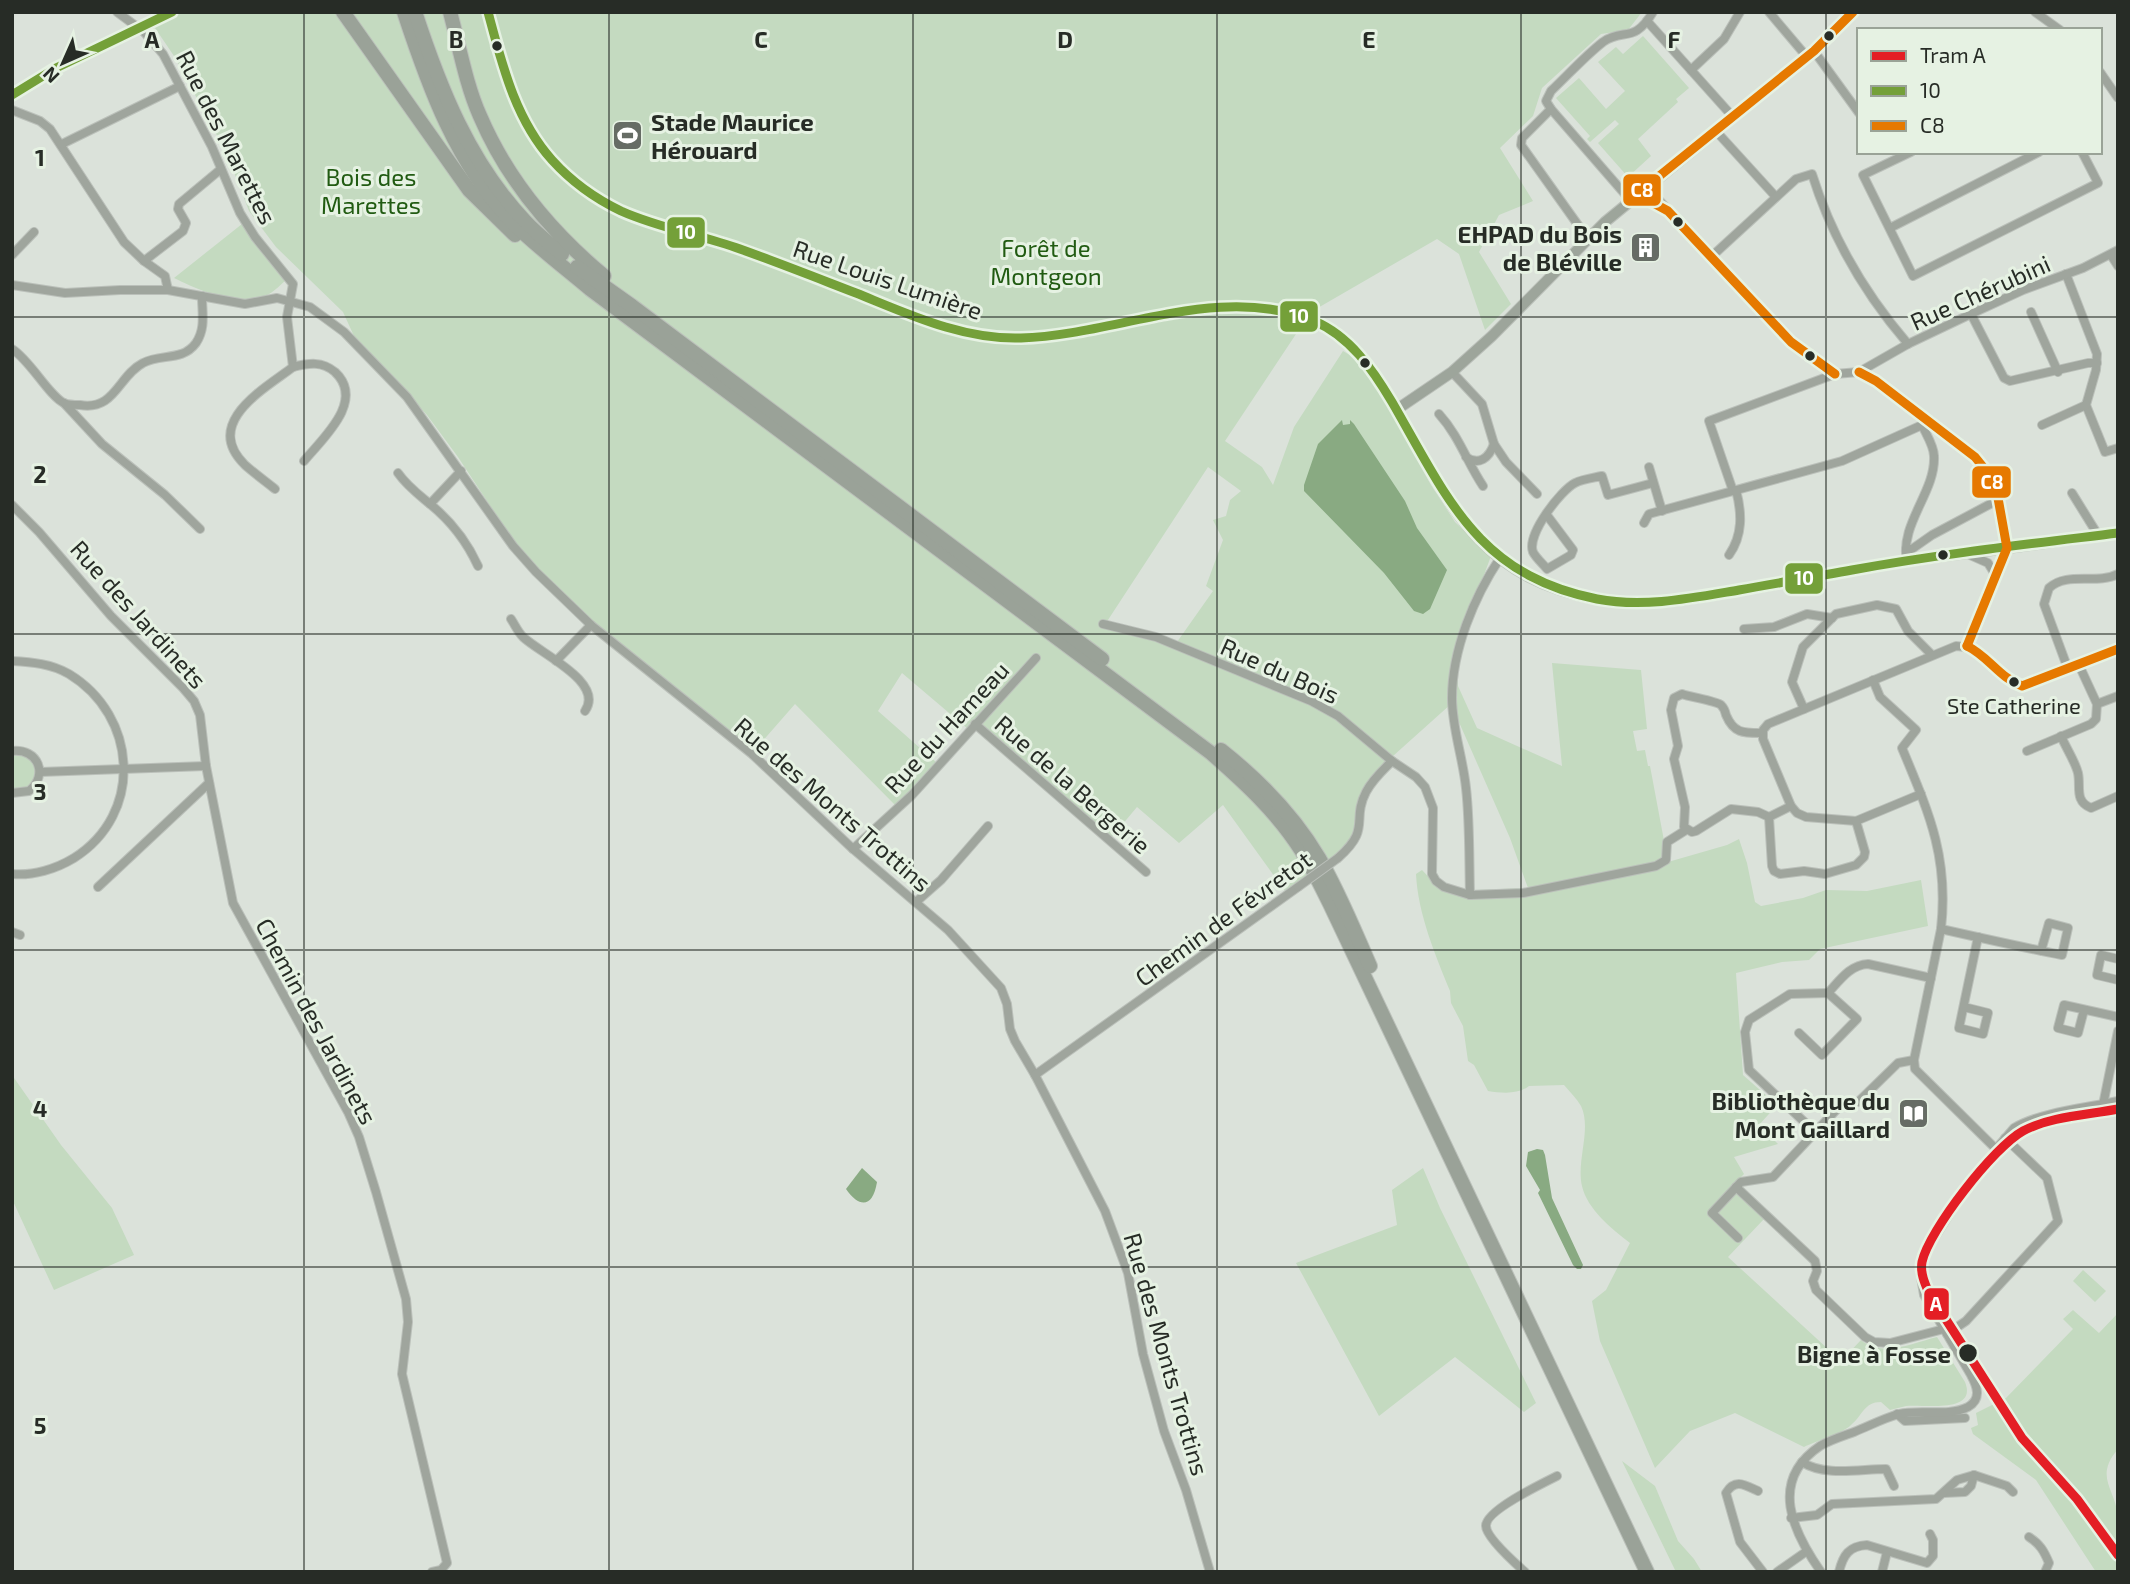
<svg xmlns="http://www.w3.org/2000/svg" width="2130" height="1584" viewBox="0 0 2130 1584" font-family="'Exo 2',sans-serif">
  <rect width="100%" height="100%" fill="#dbe2da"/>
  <!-- green -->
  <g fill="#c4dac0" fill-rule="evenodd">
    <path d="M171,12h1471l-14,18 -27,4 -59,54 -9,28 -33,32 33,53 -34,14 -20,37 32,52 -26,26 -26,-76 -22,-15 -121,70 -14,16 -77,116 37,26 11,18 21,-58 49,-76 22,13 66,121 24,37 36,34 -33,89v41l19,42 85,38 -10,-103 89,7 6,59 -14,2 4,20 8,-1 3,16h2l18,96 59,-17 12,-6 8,24 8,39 6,4 42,-8 23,-8 41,1 54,-11 7,46 -108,23 -11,11 -27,2 -46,11 7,102 34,30 -18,20 19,19 -44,13 10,17 -12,12 32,33 -36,38 113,104 20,-21c21,18 52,3 76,-3l28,45c13,32 -42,22 -59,24 -5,1 -11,3 -16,4l-9,-8c-17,0 -18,13 -30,23 -9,9 -35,16 -47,22l-69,-34 -45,18 -35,37 -55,-127 -8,-40 14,-11 24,-47c-18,-14 -43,-34 -48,-57 -6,-25 10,-57 -1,-80 -4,-7 -11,-14 -17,-21l-35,1c-11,9 -28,7 -41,5l-14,-26 -6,-4 -5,-35 -12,-23 -1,-12c-15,-37 -32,-77 -34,-117l6,-4 16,17 37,3 53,-2 -18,-50 -59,-134 -58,52 -30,34 -10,49 -11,11 -57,41 -62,-86 -44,38 -42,-36 -26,31 -135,-116 -8,7 -66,-56 -24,38 59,52 -41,43 -101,-102 -42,48 -168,-136 -48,-47 -21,-24 -58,-88 -31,-42 -73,-79 -11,-24 -67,-65 -27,-36 -22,-57 -53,-98 -21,-31zM1208,467l33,24 -11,9 -4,16 -13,4 10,20 -17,46 7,5 -36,51 -71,-19z"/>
    <path d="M1643,36l46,52 -13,11 2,3 -40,37 13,17 -23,21 -30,-34 21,-19 -4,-4 -25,22 -3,-3 3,-3 -34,-38 23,-20 27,31 19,-18 -27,-29 18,-15 7,7z"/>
    <path d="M242,224l44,56c-5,4 -11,11 -17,14 -29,15 -68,-3 -95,-16z"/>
    <path d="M12,753l20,4 6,18 -12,15h-14z"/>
    <path d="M12,1075l49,70 51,63 22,47 -80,35 -42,-91z"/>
    <path d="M2118,1105v9c-28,6 -83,12 -104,29l-2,-7c17,-18 80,-26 106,-31z"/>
    <path d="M1423,1168l17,40 96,195 -12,9 -69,-55 -76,59 -83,-153 101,-38 -5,-35z"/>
    <path d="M2083,1270l23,21 -11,11 -22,-21z"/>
    <path d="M2073,1310l26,23 19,-20v136c-24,28 -3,39 0,67 2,18 0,38 0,56h-22l-60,-92 -63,-46 -2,-6 7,-3 -2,-12 30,-15 67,-69 -10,-10z"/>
    <path d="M1622,1461l33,25 23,55 16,18 8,13h-26z"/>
  </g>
  <!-- water -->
  <g fill="#89aa82">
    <path d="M1342,420l1,5 7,-1v-4l4,4 51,77 12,27 30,42 -17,39 -7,5 -9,-3 -30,-38 -80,-82v-6l14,-41z"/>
    <path d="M1537,1149l6,1 2,5 7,43 31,67 -2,4h-4l-4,-4 -35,-72 2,-3 -14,-24 2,-14z"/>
    <path d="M862,1168l15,14c-4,25 -17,27 -31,7z"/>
  </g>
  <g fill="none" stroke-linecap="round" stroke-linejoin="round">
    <defs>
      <g id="street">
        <path d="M117,12l27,20 19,22 49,93 28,66 15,24 38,47 -6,33 6,50c-29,22 -91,56 -48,98 9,8 20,16 30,24"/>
        <path d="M1769,12l38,45"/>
        <path d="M2035,12l25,18"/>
        <path d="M1647,21l86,96"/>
        <path d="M1814,51l45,62"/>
        <path d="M1691,70l33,-31 16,-27"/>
        <path d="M2100,72l18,26"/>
        <path d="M1551,109l-29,29 -1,7 67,94"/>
        <path d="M12,110l28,11 10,8 74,113 20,19 21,15 3,14"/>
        <path d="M1715,130l61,67"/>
        <path d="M62,144l118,-58"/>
        <path d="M1911,152l-48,23 50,101 185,-93 -16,-31"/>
        <path d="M1646,186l122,133 23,23 44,32"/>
        <path d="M1637,194l25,14"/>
        <path d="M1630,200l-79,-91 -5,-8 5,-10c17,-16 34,-35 52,-49 21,-15 30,3 50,-30"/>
        <path d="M1890,228l149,-76"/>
        <path d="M12,255l22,-23"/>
        <path d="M2111,255l7,11"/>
        <path d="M1711,257l85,-78 16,-5c20,64 53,120 96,170"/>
        <path d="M144,261l39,-30 3,-8 -8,-14 1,-5 42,-35"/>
        <path d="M2066,274l31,80 -1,16 -10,35 19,47 13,-4"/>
        <path d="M12,285l53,8 55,-3h48l77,14 32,-6 33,9 34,25 63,65 106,149 23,26 55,53 161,129 101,95 95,81 53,58 6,16 3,25 5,12 20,34 70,136 23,62 15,81 21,77 22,59 24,82"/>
        <path d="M2031,312l27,60"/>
        <path d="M1971,314l33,64 6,3 78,-18h9"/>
        <path d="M12,349c18,11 37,47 52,54 4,2 12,2 16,2 35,6 38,-29 63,-42 18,-10 39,-1 53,-20 10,-15 6,-30 6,-47"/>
        <path d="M293,367c16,-4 29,-6 42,5 31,29 -13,67 -31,89"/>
        <path d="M1452,372l30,32 12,40 12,18 31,32"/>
        <path d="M1859,372l17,9 99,76 13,16 10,25 9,50 -40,98"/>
        <path d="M64,403l38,41 63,51 35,34"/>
        <path d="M1439,414c20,22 28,48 44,72"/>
        <path d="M2042,425l44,-20"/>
        <path d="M1466,457c13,9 23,1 28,-13"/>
        <path d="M1649,467l13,44"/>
        <path d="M398,473c9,13 20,21 32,31 21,17 37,38 48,62"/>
        <path d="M1733,491l-24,-70 126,-47 24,-2 49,-28 63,-30 52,-24 60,-22 35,-18"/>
        <path d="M2072,493l26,42"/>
        <path d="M430,504l31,-33"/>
        <path d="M12,505l27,27 72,84 72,72 11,13 6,14 6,51 27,137 115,209 11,25 17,55 30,107 2,23 -6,52 45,189 -6,7 -9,2"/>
        <path d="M1546,514l27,36 -2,5 -24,14c-4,-5 -11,-11 -14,-17 -7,-17 28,-62 42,-69 8,-4 18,-5 27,-7l6,19 45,-12"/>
        <path d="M1644,523l5,-9 193,-53 89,-40"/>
        <path d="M1906,549h6l20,-14 62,-33"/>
        <path d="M1729,555c14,-20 13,-42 7,-65"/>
        <path d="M1970,555l18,8 8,13"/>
        <path d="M1907,562c-8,-38 29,-70 27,-106 0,-10 -8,-22 -12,-31"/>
        <path d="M511,619c4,6 7,13 12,18 18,17 82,45 62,74"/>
        <path d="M1103,624l53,13 155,64 27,15 54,45 24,16 9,10 8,21 -1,66 4,7 8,6 26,8 53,-2 133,-27 10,-6 1,-18 19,-12"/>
        <path d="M1744,629l30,-2 33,-13 25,4"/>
        <path d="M12,661c20,1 40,3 57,13 69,42 75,140 5,184 -18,11 -41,18 -62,16"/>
        <path d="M556,661l35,-36"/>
        <path d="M2068,669l-24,-65 5,-16c18,-17 48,-3 69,-14"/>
        <path d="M1873,680l7,17 36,33 -14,18c27,65 47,109 39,181l-27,131 1,9 81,80"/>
        <path d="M2097,704l21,-8"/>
        <path d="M1804,709l-12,-27 11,-35 33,-33 41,-9 19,4 12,22 24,24"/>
        <path d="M975,724l171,148"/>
        <path d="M1763,733c-19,0 -29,1 -37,-18 -1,-5 -2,-7 -5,-10 -5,-4 -31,-8 -39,-11l-8,4 -3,12 7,36 -4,13 11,48 -1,20 8,5 4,-1 35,-22 27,3 11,5 22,-11"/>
        <path d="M2061,736c5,12 14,25 17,37 3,14 -4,28 13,35l27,-12"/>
        <path d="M12,751c26,-3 37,24 17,40l-17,2"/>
        <path d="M2027,751l64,-27 5,-5 1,-15 -18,-39"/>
        <path d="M40,772l166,-6"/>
        <path d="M1921,794l-65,27 -50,-4 -9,-4 -6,-7 -28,-67v-9l5,-6 188,-78c32,1 39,34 66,40l96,-37"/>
        <path d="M1769,817l3,49 2,5 6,3 24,-3 21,3 31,-9 8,-8 1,-5 -9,-31"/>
        <path d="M853,849l59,-54 124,-137"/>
        <path d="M1338,858c34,-30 13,-37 28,-66 6,-12 17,-22 26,-31"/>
        <path d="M98,887l111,-104"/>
        <path d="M1470,895c-1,-35 0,-72 -4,-107 -3,-30 -14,-60 -14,-90 0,-48 22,-101 48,-140"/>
        <path d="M916,902l25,-22 47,-54"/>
        <path d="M1941,929c40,9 80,18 121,26l6,-27 -19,-5 -8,28"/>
        <path d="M12,932l8,3"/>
        <path d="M2118,959l-17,-4 -4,20 21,5"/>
        <path d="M1964,1007l24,6 -5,21 -24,-6 19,-91"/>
        <path d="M2084,1010l-6,23 -20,-5 6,-23 54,12"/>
        <path d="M1799,1033l23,22 35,-36 -29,-26c12,-13 22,-28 40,-29l63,14"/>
        <path d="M1035,1075l263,-188"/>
        <path d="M2103,1105l15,-74"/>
        <path d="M1815,1132l-66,-62 -4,-38 4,-12 41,-26 38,-1"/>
        <path d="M1736,1187l79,74 2,10 -4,10 3,9 49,47 9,5 16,1 54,-14"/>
        <path d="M1738,1238l-26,-25 29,-31 32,-5 65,-69 20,-6 40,-39 16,-3"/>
        <path d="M1947,1334l19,-13 92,-100 -11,-43 -42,-40"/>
        <path d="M1897,1414l8,7 60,-3"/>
        <path d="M1802,1462c23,15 58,7 84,7l8,17"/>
        <path d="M1758,1491c-13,-6 -23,-13 -32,2l14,49 23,30"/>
        <path d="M1944,1493l21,-1 6,-6 3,-11"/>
        <path d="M1791,1518l26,-3 15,-11 104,-5 21,-19 17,-5 33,11 6,6"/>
        <path d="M2029,1537c11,7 15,14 20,26l-4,9"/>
        <path d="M1525,1572c-9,-8 -39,-35 -39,-46 -1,-15 57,-43 71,-50"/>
        <path d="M1777,1572l30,-21"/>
        <path d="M1821,1572c-28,-40 -53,-91 -1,-126 10,-6 23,-10 34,-14 15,-6 30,-14 45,-18 21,-5 49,3 69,-7 14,-8 9,-21 3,-32l-47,-80 -4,-24 5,-18 33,-53 33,-41 5,-10 18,-21c27,-16 73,-20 104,-27"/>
        <path d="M1839,1572c4,-17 10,-26 28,-27l60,18 6,-7v-16l-3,-6"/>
        <path d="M1882,1572l5,-20"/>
      </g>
      <g id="secondary">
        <path d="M488,12c14,52 27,107 64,148 19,20 45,39 70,51 34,16 73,22 109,35 45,16 90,33 135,51 50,19 100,43 156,41 89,-4 209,-54 292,-17 41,18 62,53 83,90 51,92 84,168 200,188 48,9 94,0 142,-9 38,-6 75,-13 113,-20 44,-8 89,-14 133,-19 44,-5 88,-13 133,-18"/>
        <path d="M12,95l44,-27 117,-56"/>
        <path d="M1396,410l56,-38 40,-36 113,-114 209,-171 39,-39"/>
      </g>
      <g id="highway">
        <path d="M343,12l126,178 46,45"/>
        <path d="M404,12c25,76 52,151 108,210 24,24 52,45 78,67l621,464c33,29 66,59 90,97 11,17 20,36 29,54l317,668"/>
        <path d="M415,12c25,76 54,150 110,209 11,12 24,22 37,33"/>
        <path d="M450,12c9,33 16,73 30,104 27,63 71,116 124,160"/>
        <path d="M577,267l55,39 470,353"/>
        <path d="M1221,750c38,30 73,66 98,108 20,34 35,72 51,108"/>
      </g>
    </defs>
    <!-- street casing -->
    <use href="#street" stroke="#bbc0ba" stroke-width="10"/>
    <!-- secondary casing -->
    <use href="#secondary" stroke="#bbc0ba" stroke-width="12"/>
    <!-- highway casing -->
    <use href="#highway" stroke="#bbc0ba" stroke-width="16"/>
    <!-- street -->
    <use href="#street" stroke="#9fa59d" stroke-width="8"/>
    <!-- secondary -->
    <use href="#secondary" stroke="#9da59b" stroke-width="10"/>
    <!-- highway -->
    <use href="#highway" stroke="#9aa298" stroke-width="14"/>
    <defs>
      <path id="street-bridge" d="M1298,887l40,-29"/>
    </defs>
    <!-- street-bridge casing -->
    <use href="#street-bridge" stroke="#bbc0ba" stroke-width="10" stroke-linecap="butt"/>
    <!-- street-bridge -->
    <use href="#street-bridge" stroke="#9fa59d" stroke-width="8"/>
    <defs>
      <g id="bus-1">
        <path d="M488,12c14,52 27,107 64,148 19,21 44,39 69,51 38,17 80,24 119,38 39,14 77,29 116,44 52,21 107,47 165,45 96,-3 199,-56 293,-17 36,15 59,49 78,81 55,95 85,173 205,197 47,9 95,-1 142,-9 38,-7 76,-13 113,-20 88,-16 177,-26 266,-37"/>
        <path d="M12,95l44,-27 116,-56"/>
      </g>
      <g id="bus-2">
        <path d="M1859,372l17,9 99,76 13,16 10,25 9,50 -40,98"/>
        <path d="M1835,374l-44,-32 -123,-131 -31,-17 177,-143 39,-39"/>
        <path d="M1967,646c21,10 33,32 55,40l96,-37"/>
      </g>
    </defs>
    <!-- bus-1 casing -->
    <use href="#bus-1" stroke="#e6f2e3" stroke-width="14"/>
    <!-- bus-2 casing -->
    <use href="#bus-2" stroke="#e6f2e3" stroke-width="14"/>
    <!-- bus-1 -->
    <use href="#bus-1" stroke="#74a039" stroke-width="9"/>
    <!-- bus-2 -->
    <use href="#bus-2" stroke="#e67900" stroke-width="9"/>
    <defs>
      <path id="tram-1" d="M2118,1109c-31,6 -67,7 -95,22 -29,16 -94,99 -101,131 -2,11 3,22 7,31l93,145 55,61 41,56"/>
    </defs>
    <!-- tram-1 casing -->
    <use href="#tram-1" stroke="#e6f2e3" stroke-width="14"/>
    <!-- tram-1 -->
    <use href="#tram-1" stroke="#e41e25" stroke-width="9"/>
  </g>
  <!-- grid -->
  <path fill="none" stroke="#272c26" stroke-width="2" stroke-opacity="0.55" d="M304,12v1560M609,12v1560M913,12v1560M1217,12v1560M1521,12v1560M1826,12v1560M12,317h2106M12,634h2106M12,950h2106M12,1267h2106"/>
  <!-- icons -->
  <defs>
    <symbol id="stadium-square" viewBox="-11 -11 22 22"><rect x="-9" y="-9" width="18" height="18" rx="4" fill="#666c65" stroke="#e6f2e3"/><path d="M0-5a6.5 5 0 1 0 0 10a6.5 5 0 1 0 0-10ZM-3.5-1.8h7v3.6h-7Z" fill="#fff"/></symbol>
    <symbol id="building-square" viewBox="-11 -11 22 22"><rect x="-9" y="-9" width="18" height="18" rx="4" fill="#666c65" stroke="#e6f2e3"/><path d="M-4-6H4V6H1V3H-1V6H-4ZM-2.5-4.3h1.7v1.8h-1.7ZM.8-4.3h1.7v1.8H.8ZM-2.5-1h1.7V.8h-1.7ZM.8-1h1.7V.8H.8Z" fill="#fff"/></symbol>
    <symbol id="library-square" viewBox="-11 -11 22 22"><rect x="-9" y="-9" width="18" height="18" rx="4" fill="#666c65" stroke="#e6f2e3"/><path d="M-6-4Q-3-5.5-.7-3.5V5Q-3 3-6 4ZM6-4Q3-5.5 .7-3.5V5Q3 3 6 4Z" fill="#fff"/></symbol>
  </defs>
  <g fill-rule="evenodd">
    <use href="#stadium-square" x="610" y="118" width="35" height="35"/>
    <use href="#building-square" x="1628" y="230" width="35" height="35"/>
    <use href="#library-square" x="1896" y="1096" width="35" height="35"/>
  </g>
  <!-- markers -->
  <g fill="#272c26" stroke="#e6f2e3" stroke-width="2.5">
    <circle cx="1829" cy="36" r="6"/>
    <circle cx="497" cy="46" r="6"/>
    <circle cx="1678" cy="222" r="6"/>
    <circle cx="1810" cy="356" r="6"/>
    <circle cx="1365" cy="363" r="6"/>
    <circle cx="1943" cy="555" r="6"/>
    <circle cx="2014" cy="682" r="6"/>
    <circle cx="1968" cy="1353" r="10"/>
  </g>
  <g text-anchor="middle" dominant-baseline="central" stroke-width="6" stroke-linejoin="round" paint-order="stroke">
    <!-- bus labels -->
    <g font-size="22" fill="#272c26" stroke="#e6f2e3">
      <text x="2014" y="705">Ste Catherine</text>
    </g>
    <!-- poi labels -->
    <g font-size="24" font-weight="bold" fill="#272c26" stroke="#e6f2e3" text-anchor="end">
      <text x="651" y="121" text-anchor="start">Stade Maurice<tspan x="651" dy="28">Hérouard</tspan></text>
      <text x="1622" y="233">EHPAD du Bois<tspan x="1622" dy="28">de Bléville</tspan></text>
      <text x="1890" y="1100">Bibliothèque du<tspan x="1890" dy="28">Mont Gaillard</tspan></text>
    </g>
    <!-- street labels -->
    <g font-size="24" fill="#272c26" stroke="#e6f2e3">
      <text transform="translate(227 137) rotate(63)">Rue des Marettes</text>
      <text transform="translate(888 279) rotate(19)">Rue Louis Lumière</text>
      <text transform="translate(1980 292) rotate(-24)">Rue Chérubini</text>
      <text transform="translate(139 614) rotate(48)">Rue des Jardinets</text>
      <text transform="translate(1280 670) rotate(24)">Rue du Bois</text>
      <text transform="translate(946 727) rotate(-47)">Rue du Hameau</text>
      <text transform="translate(1073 784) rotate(41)">Rue de la Bergerie</text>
      <text transform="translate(833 804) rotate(41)">Rue des Monts Trottins</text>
      <text transform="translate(1223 918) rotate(-36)">Chemin de Févretot</text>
      <text transform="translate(317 1021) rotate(62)">Chemin des Jardinets</text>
      <text transform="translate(1167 1354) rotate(74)">Rue des Monts Trottins</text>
    </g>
    <!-- park labels -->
    <g font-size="24" fill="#215b12" stroke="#e6f2e3">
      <text x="371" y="176">Bois des<tspan x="371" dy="28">Marettes</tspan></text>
      <text x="1046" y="247">Forêt de<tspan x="1046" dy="28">Montgeon</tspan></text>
    </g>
    <!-- stop labels -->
    <g font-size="24" font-weight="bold" fill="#272c26" stroke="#e6f2e3" text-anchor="end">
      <text x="1951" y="1353">Bigne à Fosse</text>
    </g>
  </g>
  <g font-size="23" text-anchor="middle" font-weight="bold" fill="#272c26" stroke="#e6f2e3" stroke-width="6" stroke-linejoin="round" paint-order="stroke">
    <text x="152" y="48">A</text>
    <text x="456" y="48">B</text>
    <text x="761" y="48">C</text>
    <text x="1065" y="48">D</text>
    <text x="1369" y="48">E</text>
    <text x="1674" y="48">F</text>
    <text x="40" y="166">1</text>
    <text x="40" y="483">2</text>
    <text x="40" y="800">3</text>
    <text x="40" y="1117">4</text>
    <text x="40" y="1434">5</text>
  </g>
  <g stroke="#e6f2e3" stroke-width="2.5">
    <rect x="1622" y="173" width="40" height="34" rx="7" fill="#e67900"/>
    <rect x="666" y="216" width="40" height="33" rx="7" fill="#74a039"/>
    <rect x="1279" y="300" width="40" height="33" rx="7" fill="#74a039"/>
    <rect x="1971" y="465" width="41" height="34" rx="7" fill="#e67900"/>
    <rect x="1784" y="562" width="40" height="33" rx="7" fill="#74a039"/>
    <rect x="1923" y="1287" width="27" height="34" rx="7" fill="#e41e25"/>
  </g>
  <g font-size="19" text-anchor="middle" font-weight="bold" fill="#fff">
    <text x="1642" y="197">C8</text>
    <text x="686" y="239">10</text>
    <text x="1299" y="323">10</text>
    <text x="1992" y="489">C8</text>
    <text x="1804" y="585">10</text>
    <text x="1936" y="1311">A</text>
  </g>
  <!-- border -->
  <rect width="2130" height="1584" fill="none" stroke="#272c26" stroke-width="28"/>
  <!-- legend -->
  <rect x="1857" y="28" width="245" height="126" fill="#e6f2e3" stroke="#9aa397" stroke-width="2"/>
  <rect x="1871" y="51" width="35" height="10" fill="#e41e25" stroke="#9aa397" stroke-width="2"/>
  <text x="1920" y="63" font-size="21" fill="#272c26">Tram A</text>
  <rect x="1871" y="86" width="35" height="10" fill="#74a039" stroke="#9aa397" stroke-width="2"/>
  <text x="1920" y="98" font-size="21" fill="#272c26">10</text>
  <rect x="1871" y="121" width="35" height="10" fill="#e67900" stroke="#9aa397" stroke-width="2"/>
  <text x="1920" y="133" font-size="21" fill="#272c26">C8</text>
  <!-- north arrow -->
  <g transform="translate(63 63) rotate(225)" stroke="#e6f2e3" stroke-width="5" paint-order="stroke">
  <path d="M0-5L12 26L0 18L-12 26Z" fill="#272c26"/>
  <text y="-10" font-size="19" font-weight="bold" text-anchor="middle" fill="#272c26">N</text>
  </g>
</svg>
